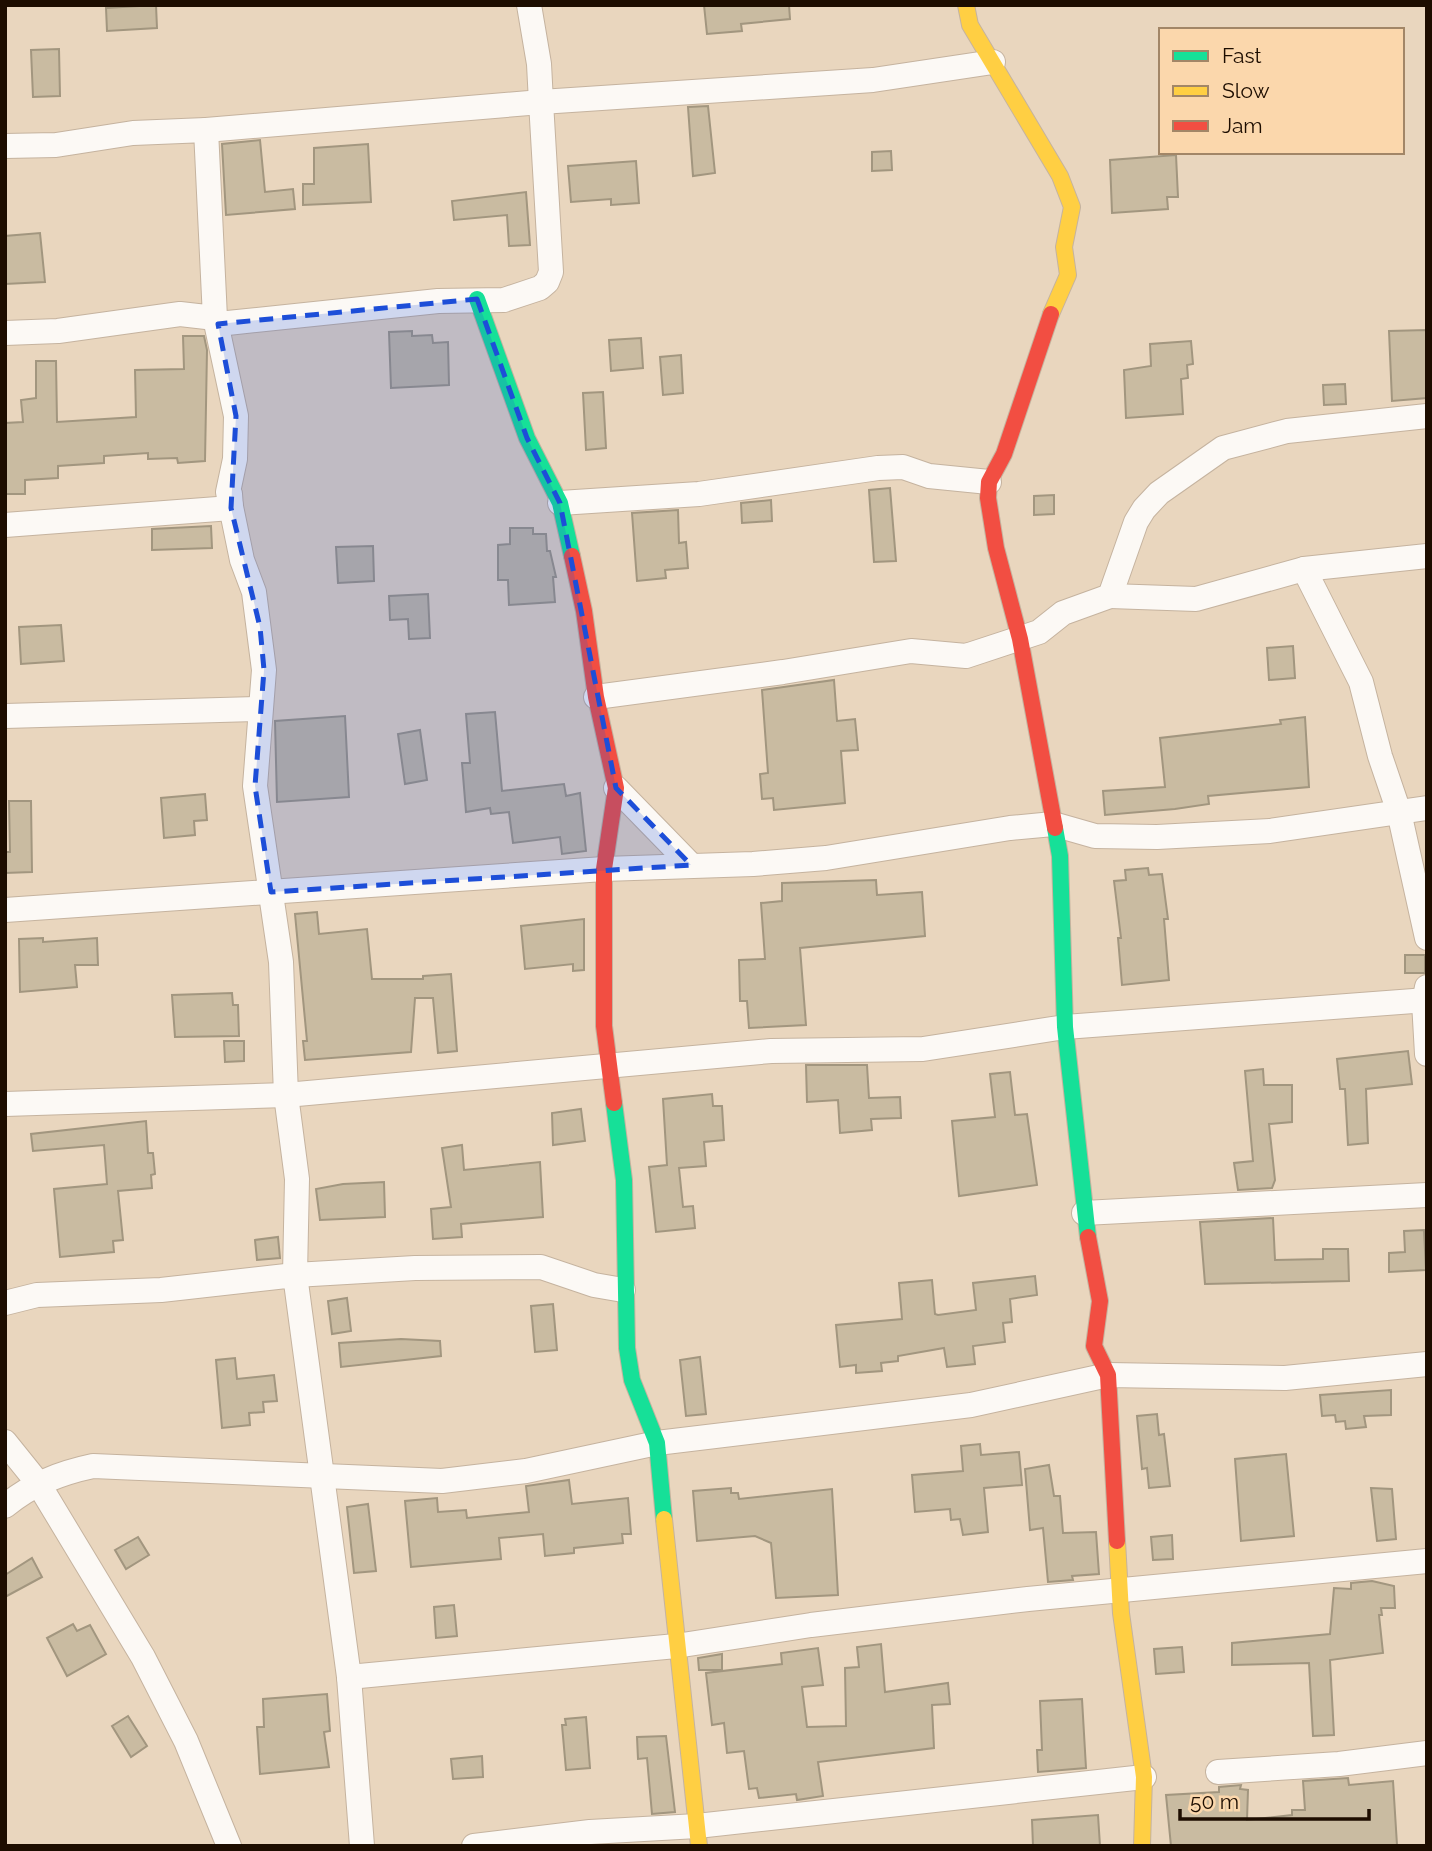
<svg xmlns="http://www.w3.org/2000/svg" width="1432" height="1851" viewBox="0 0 1432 1851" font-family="Raleway,sans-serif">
  <rect width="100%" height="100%" fill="#e9d6be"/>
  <!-- building -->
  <g fill="#c9bba1" stroke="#a2967f" stroke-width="2">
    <path d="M156,5l1,23 -50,3 -1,-23z"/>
    <path d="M704,5h85l1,14 -49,5 1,7 -35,3z"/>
    <path d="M59,49l1,47 -27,1 -2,-47z"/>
    <path d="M708,106l7,67 -22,3 -5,-69z"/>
    <path d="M260,140l5,52 28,-3 2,20 -69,6 -4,-71z"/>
    <path d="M368,144l3,58 -68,3v-21h11v-36z"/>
    <path d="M891,151l1,19 -20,1v-19z"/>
    <path d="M1176,155l2,42h-11l1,12 -56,4 -2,-53z"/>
    <path d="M636,161l3,42 -28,2v-6l-40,3 -3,-36z"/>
    <path d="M526,192l4,53 -21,1 -2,-31 -53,5 -2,-19z"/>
    <path d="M40,233l5,49 -40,2v-48z"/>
    <path d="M1427,330v68l-35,3 -3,-70z"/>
    <path d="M412,331v5l20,-1 1,8 15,-1 1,43 -58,3 -2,-56z"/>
    <path d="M183,336h21l3,14 -2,111 -27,2 -1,-5 -29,1v-6l-44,3v7l-46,3v12l-33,2v14h-20v-71l18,-1 -2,-22 15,-2v-37h20l1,61 79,-5 -1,-47 49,-1z"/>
    <path d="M641,338l2,30 -32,3 -2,-31z"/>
    <path d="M1191,341l2,23 -6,1 1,13 -7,1 2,35 -57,4 -2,-48 27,-4 -1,-22z"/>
    <path d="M681,355l2,38 -20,2 -3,-38z"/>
    <path d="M1345,384l1,20 -22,1 -1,-20z"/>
    <path d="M603,392l3,56 -20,2 -3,-57z"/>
    <path d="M890,488l6,73 -22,1 -5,-72z"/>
    <path d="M1054,495v19l-20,1v-19z"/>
    <path d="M771,500l1,21 -30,2 -1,-20z"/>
    <path d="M678,510l1,33 7,-1 2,26 -23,2 1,8 -29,3 -5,-68z"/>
    <path d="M211,526l1,22 -60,2v-21z"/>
    <path d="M510,528h23v6h13l1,17h3l6,26h-3l2,25 -46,3 -1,-25h-10v-35l12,-1z"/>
    <path d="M373,546l1,35 -36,2 -2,-36z"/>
    <path d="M428,594l2,44 -21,1 -1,-20 -18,1 -1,-24z"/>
    <path d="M61,625l3,36 -43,3 -2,-37z"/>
    <path d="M1293,646l2,32 -26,2 -2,-32z"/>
    <path d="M834,680l3,41 18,-2 3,31 -17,1 4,52 -71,7 -1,-12 -11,1 -2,-25 8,-1 -6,-83z"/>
    <path d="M495,712l7,79 62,-7 2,12 14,-3 6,58 -24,3 -2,-17 -47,6 -4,-31 -18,2 -1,-6 -24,4 -4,-49h8l-4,-49z"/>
    <path d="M345,716l4,81 -72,5 -2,-81z"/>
    <path d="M1305,717l4,70 -101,9 1,8 -34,5 -70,6 -2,-24 62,-4 -5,-49 121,-14 -1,-4z"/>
    <path d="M420,730l7,50 -22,4 -7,-50z"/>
    <path d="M205,794l2,26 -13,1 1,14 -31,3 -3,-40z"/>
    <path d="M9,801h22l1,71 -27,1v-21h5z"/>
    <path d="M1148,868l1,7 13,-1 6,45h-4l5,61 -47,5 -4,-47h3l-7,-57 12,-1 -1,-10z"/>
    <path d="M876,880l1,15 45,-3 3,44 -125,12 6,77 -57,3 -2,-27h-7l-1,-41 26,-1 -4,-56 21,-2v-18z"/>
    <path d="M317,912l2,22 48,-5 5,50h51v-3l28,-2 6,77 -19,2 -5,-55h-18l-4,54 -106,8 -2,-19h4l-12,-127z"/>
    <path d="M584,919v51l-11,1v-7l-48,5 -4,-43z"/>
    <path d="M43,938v4l54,-4 1,27h-23l2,22 -57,5 -1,-53z"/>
    <rect x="1405" y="955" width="20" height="18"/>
    <path d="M232,993l1,12h5l1,31 -64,1 -3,-42z"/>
    <path d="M224,1041h20v20l-19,1z"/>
    <path d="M1408,1051l4,33 -46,5 2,54 -20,2 -3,-56h-5l-3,-30z"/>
    <path d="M806,1065h61l2,33 31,-1 1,21 -30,1 1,11 -32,3 -2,-33 -31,2z"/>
    <path d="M1263,1069l1,16h28v37l-23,2 6,56 -3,8 -34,2 -4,-27 19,-2 -8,-90z"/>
    <path d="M1010,1072l5,43 12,-1 10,71 -78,11 -7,-75 43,-4 -5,-43z"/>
    <path d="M712,1094l1,12h9l2,34 -20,2 2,24 -27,2 4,39 10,-1 2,22 -39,4 -7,-65 18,-2 -4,-66z"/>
    <path d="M581,1109l4,32 -32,4 -1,-32z"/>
    <path d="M146,1121l2,32h5l2,21 -4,1 1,13 -34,3 5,49 -10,1 1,11 -54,5 -6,-68 53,-5 -3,-39 -71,6 -2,-17z"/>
    <path d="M462,1145l2,25 76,-8 3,55 -82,7 1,13 -29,2 -2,-30 20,-2 -9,-59z"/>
    <path d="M384,1182l1,35 -65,3 -4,-31 27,-5z"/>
    <path d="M1273,1218l2,42 48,-1v-10h25l1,32 -144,3 -5,-62z"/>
    <path d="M1424,1230l2,40 -37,2v-19l16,-1 -1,-21z"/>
    <path d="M278,1237l2,21 -23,2 -2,-20z"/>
    <path d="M1035,1276l2,19 -27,4 2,23 -9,1 2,19 -32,4 2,18 -28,3 -3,-19 -46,8v5l-17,2 1,8 -26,2v-8l-16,2 -4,-42 66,-6 -3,-36 33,-3 3,34 3,1 38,-5 -3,-27z"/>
    <path d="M347,1298l4,33 -19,3 -4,-33z"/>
    <path d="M553,1304l4,46 -22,2 -4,-46z"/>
    <path d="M401,1339l39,2 1,15 -100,11 -2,-24z"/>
    <path d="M700,1357l6,57 -20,2 -6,-56z"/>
    <path d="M235,1358l2,21 37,-4 3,26 -14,1 1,10 -15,1 1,12 -28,3 -6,-68z"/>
    <path d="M1391,1390v25l-27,1 2,11 -20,2 -1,-8 -9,1 -1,-7 -13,1 -2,-21z"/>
    <path d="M1157,1414l2,21 5,-1 6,52 -21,2 -2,-20 -5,1 -5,-53z"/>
    <path d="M980,1444l1,11 38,-3 3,33 -38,3 4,44 -25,3 -3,-16 -9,1 -1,-11 -35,3 -3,-37 51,-4 -2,-25z"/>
    <path d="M1286,1454l8,82 -53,5 -6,-82z"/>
    <path d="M1049,1465l5,31h6l3,37 33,-1 3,42 -27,2 1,4 -25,2 -5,-54 -13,2 -5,-61z"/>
    <path d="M569,1480l3,24 56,-6 3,36h-9l1,9 -49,5v5l-29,3 -2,-22 -44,4 2,21 -90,8 -6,-66 32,-3 1,14 28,-2 1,8 62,-6 -3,-26z"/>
    <path d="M731,1488v5h7l1,6 93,-10 6,106 -62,3 -5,-55 -16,-7 -58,5 -4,-50z"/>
    <path d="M1371,1488l21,1 4,50 -19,2z"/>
    <path d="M368,1504l8,67 -22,2 -7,-66z"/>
    <path d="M1172,1535l1,24 -20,1 -2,-23z"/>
    <path d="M138,1537l11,18 -23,14 -11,-19z"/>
    <path d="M32,1558l10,19 -37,20v-22z"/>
    <path d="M1372,1581l22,5 1,22h-14l1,7h-3l4,38 -53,7 4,75 -21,1 -4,-73 -77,2v-22l98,-9 4,-46 17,1v-6z"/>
    <path d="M454,1605l3,31 -21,2 -2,-31z"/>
    <path d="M73,1624l4,7 13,-6 16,29 -39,22 -20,-38z"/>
    <path d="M881,1644l4,48 63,-9 2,21 -18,1 2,43 -116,14 5,34 -26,4 -1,-6 -37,4 -2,-10 -8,1 -5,-38 -17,2 -3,-30 -12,2 -6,-52 76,-9 -1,-11 37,-5 5,37 -21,2 5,40 39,-1 -1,-58 14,-1 -2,-20z"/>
    <path d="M1182,1647l2,25 -28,2 -2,-25z"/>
    <path d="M722,1654v16h-23l-1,-12z"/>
    <path d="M327,1694l3,37 -6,1 5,35 -69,7 -3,-47h7l-1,-28z"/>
    <path d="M1082,1699l4,69 -48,4 -1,-22h5l-2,-49z"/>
    <path d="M128,1716l19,30 -16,11 -19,-31z"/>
    <path d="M586,1717l4,51 -24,2 -4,-45h4l-1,-6z"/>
    <path d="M666,1736l9,76 -23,2 -5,-56 -9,1 -1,-22z"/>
    <path d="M482,1756l1,21 -30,2 -2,-20z"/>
    <path d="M1348,1778l1,7 44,-4 4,64 -226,1 -5,-51 53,-3v-5l22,-2 -1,4 8,1 -1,30 45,-5v-5h13l-2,-29z"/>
    <path d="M1098,1815l2,31h-67l-1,-26z"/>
  </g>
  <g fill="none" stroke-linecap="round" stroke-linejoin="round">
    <defs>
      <g id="street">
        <path d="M206,130l335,-28 -2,-38 -10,-59"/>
        <path d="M5,146l51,-1 77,-12 73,-3 9,188 -35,-4 -122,17 -53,2"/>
        <path d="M215,318l21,98 -1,43 -7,33 14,68 12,32 10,78 -9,116 26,176 5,133 11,84 -2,96 120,-7 126,-1 53,18 29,5"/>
        <path d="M218,324l220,-23 66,-1 36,-12 7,-6 4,-10 -10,-170 332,-22 120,-18"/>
        <path d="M560,503l139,-9 179,-26 25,-1 26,9 60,6"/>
        <path d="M5,525l226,-17 -1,-14"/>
        <path d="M1304,569l57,113 19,74 19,56 28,126"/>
        <path d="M1110,596l86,3 108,-30 123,-13"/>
        <path d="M596,697l187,-25 128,-21 55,5 73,-24 24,-19 47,-17 26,-74 8,-13 15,-16 64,-45 64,-17 140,-15"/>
        <path d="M5,716l255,-7"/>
        <path d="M616,788l75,77"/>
        <path d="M5,910l599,-41 149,-5 73,-6 184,-30 43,-4 42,12 62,1 113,-6 157,-23"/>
        <path d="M1427,987l-3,15 3,52"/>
        <path d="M5,1104l281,-9 485,-44 152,-2 142,-22 362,-27"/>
        <path d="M1084,1213l343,-18"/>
        <path d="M5,1303l32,-8 124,-5 134,-15 54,402 13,169"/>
        <path d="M5,1442l33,41 105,174 43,84 43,105"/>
        <path d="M5,1506c27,-22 55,-33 88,-40l349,15 84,-10 131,-28 314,-38 137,-30 177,3 142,-14"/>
        <path d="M349,1677l327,-31 135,-21 217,-26 399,-38"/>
        <path d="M1218,1772l121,-8 88,-11"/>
        <path d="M474,1846l116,-14 107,-6 447,-49"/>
      </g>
      <g id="fast">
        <path d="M477,299l50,139 33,65 12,53"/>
        <path d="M1055,828l5,28 5,171 23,210"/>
        <path d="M614,1103l10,77 3,168 5,32 25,63 7,76"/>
      </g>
      <g id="slow">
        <path d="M966,5l4,20 90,151 12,31 -8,40 4,28 -17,39"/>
        <path d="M664,1519l35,327"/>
        <path d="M1117,1541l4,72 23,164 -2,69"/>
      </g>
      <g id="jam">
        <path d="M1051,314l-47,140 -15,28 -1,16 8,50 24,91 35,189"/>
        <path d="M572,556l12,55 12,86 20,91 -12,81v157l10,77"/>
        <path d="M1088,1237l12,64 -6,45 14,29 9,166"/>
      </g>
    </defs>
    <!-- street casing -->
    <use href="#street" stroke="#c5b39f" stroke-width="26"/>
    <!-- fast casing -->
    <use href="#fast" stroke="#c5b39f" stroke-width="18"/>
    <!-- slow casing -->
    <use href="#slow" stroke="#c5b39f" stroke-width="18"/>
    <!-- jam casing -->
    <use href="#jam" stroke="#c5b39f" stroke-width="18"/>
    <!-- street -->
    <use href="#street" stroke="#fcf9f5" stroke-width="24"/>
    <!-- fast -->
    <use href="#fast" stroke="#16e098" stroke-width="16"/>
    <!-- slow -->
    <use href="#slow" stroke="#ffcf43" stroke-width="16"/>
    <!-- jam -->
    <use href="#jam" stroke="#f24e42" stroke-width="16"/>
  </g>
  <!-- marked area -->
  <path fill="#1d4ed8" fill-opacity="0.2" stroke="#1d4ed8" stroke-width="5" stroke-dasharray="14 9" stroke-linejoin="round" d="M477,299l50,139 33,65 56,285 75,77 -420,27 -16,-106 9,-116 -4,-43 -29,-119 5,-92 -18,-92z"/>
  <!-- border -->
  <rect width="1432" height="1851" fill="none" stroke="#1d0d00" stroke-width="14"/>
  <!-- legend -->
  <rect x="1159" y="28" width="245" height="126" fill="#fbd7ac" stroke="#a28667" stroke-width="2"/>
  <rect x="1173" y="51" width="35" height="10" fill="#16e098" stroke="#a28667" stroke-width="2"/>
  <text x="1222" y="63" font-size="21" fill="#1d0d00">Fast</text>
  <rect x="1173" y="86" width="35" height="10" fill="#ffcf43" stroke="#a28667" stroke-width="2"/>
  <text x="1222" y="98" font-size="21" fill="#1d0d00">Slow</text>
  <rect x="1173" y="121" width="35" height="10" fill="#f24e42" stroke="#a28667" stroke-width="2"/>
  <text x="1222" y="133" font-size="21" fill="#1d0d00">Jam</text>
  <!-- scale -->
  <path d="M1180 1809v10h189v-10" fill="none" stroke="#1d0d00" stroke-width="3.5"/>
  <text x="1190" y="1809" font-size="21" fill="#1d0d00" stroke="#fbd7ac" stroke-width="5" paint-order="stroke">50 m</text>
</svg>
